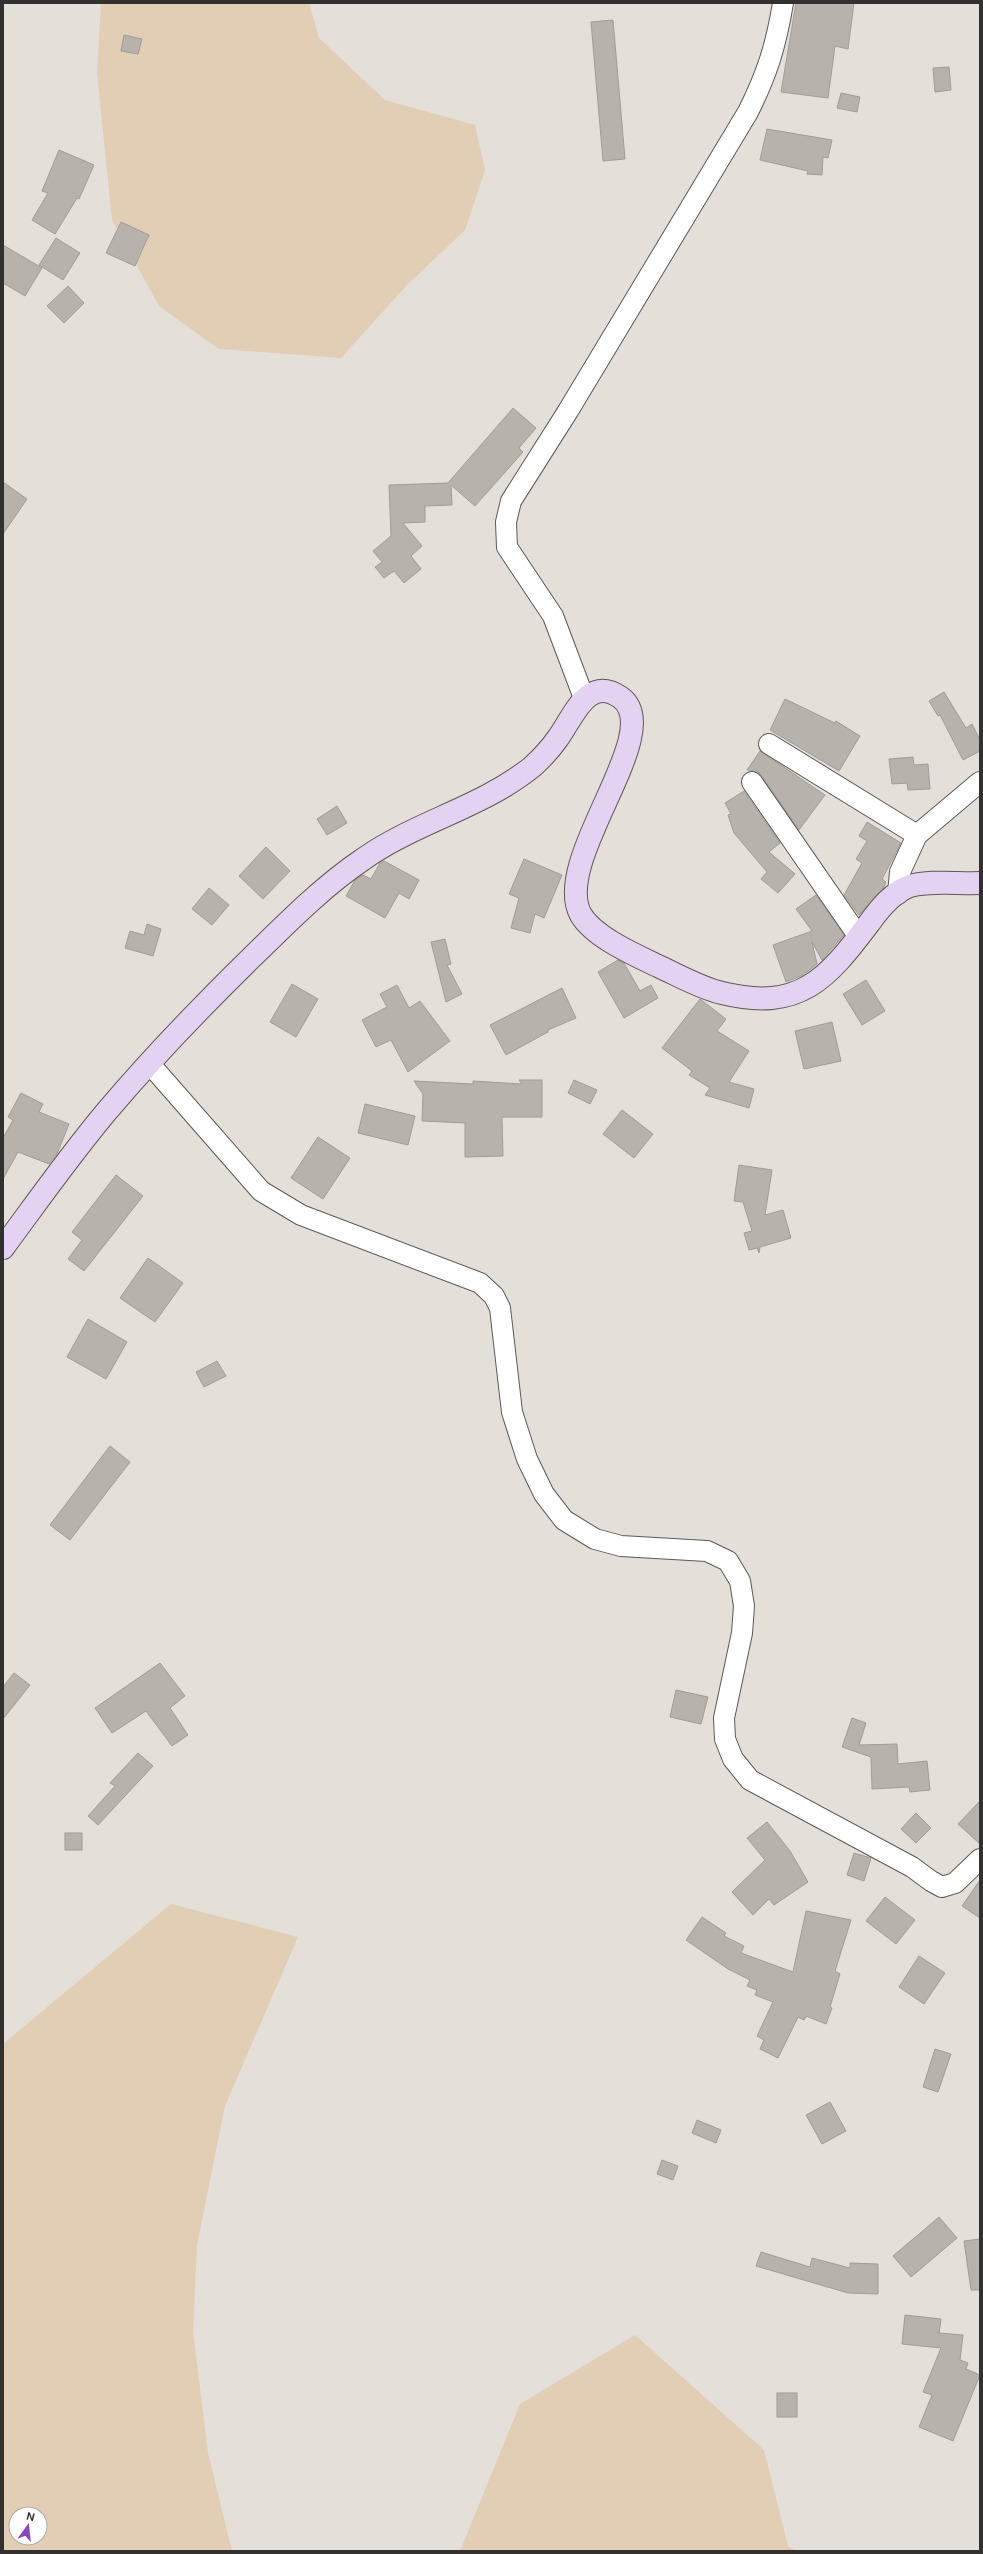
<svg xmlns="http://www.w3.org/2000/svg" width="983" height="2554" viewBox="0 0 983 2554" font-family="'DM Sans',sans-serif">
  <rect width="100%" height="100%" fill="#e4dfd9"/>
  <!-- green -->
  <g fill="#e1ceb5" fill-rule="evenodd">
    <path d="M101,3h208l10,35 66,62 90,25 10,45 -20,60 -58,55 -66,73 -122,-9 -60,-43 -47,-86 -15,-148z"/>
    <path d="M171,1904l127,33 -73,169 -28,139 -4,86 15,122 24,98h-229v-507zM16,2514h24v24h-24z"/>
    <path d="M635,2335l129,115 24,96 8,5h-336l60,-147z"/>
  </g>
  <!-- building -->
  <g fill="#b7b2ac" stroke="#a19c97">
    <path d="M796,3h58l-6,46 -13,-3 -7,52 -47,-6z"/>
    <path d="M613,20l12,139 -22,2 -12,-139z"/>
    <path d="M124,35l18,4 -4,15 -17,-3z"/>
    <path d="M949,67l2,23 -16,2 -2,-24z"/>
    <path d="M841,93l19,4 -3,15 -20,-4z"/>
    <path d="M767,129l65,11 -4,18 -5,-1 -1,18 -15,-1 1,-3 -48,-11z"/>
    <path d="M59,150l35,15 -15,34 -2,-1 -22,36 -23,-14 16,-27 -6,-2z"/>
    <path d="M121,222l28,13 -14,31 -29,-13z"/>
    <path d="M56,238l24,15 -17,27 -24,-15z"/>
    <path d="M3,245l39,23 -17,28 -22,-13z"/>
    <path d="M68,286l16,17 -20,20 -17,-17z"/>
    <path d="M513,408l23,20 -17,20 4,4 -48,54 -24,-21 1,20 -27,1v16l-22,1 19,23 -11,10 10,13 -17,14 -10,-12 -10,7 -9,-11 7,-5 -9,-11 18,-15 -2,-51 59,-2z"/>
    <path d="M3,482l24,17 -24,35z"/>
    <path d="M944,692l22,36 6,-4 8,16v11l-17,9 -23,-45 -2,1 -9,-15z"/>
    <path d="M785,699l50,24 1,-2 24,15 -21,35 -69,-41z"/>
    <path d="M760,751l65,44 -26,35 -38,-55 -4,-4 -10,-1z"/>
    <path d="M913,757l1,8 14,-1 2,25 -22,1 -1,-7 -15,1 -3,-25z"/>
    <path d="M744,791l36,52 -11,9 26,22 -17,19 -17,-14 6,-7 -33,-39 -6,-18 3,-1 -6,-11z"/>
    <path d="M337,806l10,17 -20,12 -10,-16z"/>
    <path d="M867,822l34,21 -19,36 4,3 -3,7 -24,26 -15,-20 18,-32 -6,-4 11,-18 -8,-5z"/>
    <path d="M266,847l24,24 -27,28 -24,-23z"/>
    <path d="M524,859l38,16 -18,43 -9,-4 -5,19 -19,-5 8,-30 -10,-4z"/>
    <path d="M384,861l35,19 -10,19 -10,-6 -14,25 -39,-22 9,-16 8,-5 8,4 9,-16z"/>
    <path d="M209,888l20,17 -17,20 -20,-16z"/>
    <path d="M816,895l28,40 -22,25 -10,-18 5,22 -14,11 -17,7 -13,-37 39,-14 -16,-22z"/>
    <path d="M147,924l14,5 -8,27 -28,-8 5,-17 14,4z"/>
    <path d="M445,939l6,25 -4,1 15,29 -16,8 -15,-60z"/>
    <path d="M618,960l6,3 16,28 11,-6 7,13 -34,20 -26,-46z"/>
    <path d="M866,980l19,31 -23,14 -19,-31z"/>
    <path d="M292,984l26,15 -22,38 -26,-15z"/>
    <path d="M397,985l12,23 11,-7 30,40 -42,31 -17,-32 -15,7 -14,-27 25,-13 -7,-13z"/>
    <path d="M562,988l14,30 -28,12v2l-42,23 -16,-30z"/>
    <path d="M700,999l26,20 -9,12 32,20 -20,31 25,7 -5,19 -44,-13 5,-7 -21,-13 3,-4 -30,-23z"/>
    <path d="M832,1022l9,39 -37,8 -9,-38z"/>
    <path d="M519,1080h23v37h-40l1,39 -38,1v-34l-43,-2 1,-27 -9,-13 59,3v-3l49,3z"/>
    <path d="M574,1080l23,10 -7,14 -22,-11z"/>
    <path d="M21,1093l22,11 -4,8 30,12 -12,30 -8,10 -31,-12 -15,27v-41l10,-18 -5,-3z"/>
    <path d="M365,1104l50,12 -7,29 -50,-12z"/>
    <path d="M622,1110l31,24 -19,24 -31,-24z"/>
    <path d="M318,1137l32,21 -27,41 -32,-21z"/>
    <path d="M739,1165l33,5 -7,45 18,-5 8,28 -31,9 -1,6 -2,-5 -8,2 -5,-17 8,-2 -9,-29 -9,-1z"/>
    <path d="M116,1175l27,21 -59,75 -16,-12 14,-19 -10,-8z"/>
    <path d="M148,1258l35,25 -28,39 -35,-24z"/>
    <path d="M88,1319l39,23 -21,37 -39,-22z"/>
    <path d="M217,1361l9,15 -22,11 -8,-15z"/>
    <path d="M110,1446l20,16 -60,78 -20,-15z"/>
    <path d="M160,1663l25,33 -15,12 18,27 -16,11 -26,-35 -34,22 -17,-25z"/>
    <path d="M14,1673l16,12 -27,34v-32z"/>
    <path d="M676,1690l32,7 -7,27 -31,-7z"/>
    <path d="M852,1718l14,5 -7,22 38,-1 1,20 29,-3 3,29 -20,2 -1,-5 -37,2 -1,-32 -29,-10z"/>
    <path d="M138,1753l15,13 -55,59 -10,-9 27,-30 -5,-3z"/>
    <path d="M980,1801v43l-22,-20z"/>
    <path d="M916,1813l15,15 -15,15 -15,-14z"/>
    <path d="M767,1822l23,29 18,31 -34,23 -5,-6 -16,16 -21,-23 33,-32 -18,-22z"/>
    <rect x="65" y="1833" width="17" height="17"/>
    <path d="M854,1853l17,5 -7,23 -17,-6z"/>
    <path d="M980,1880v38l-18,-12z"/>
    <path d="M885,1897l30,23 -19,24 -30,-23z"/>
    <path d="M806,1911l45,9 -16,51 5,3 -10,33 2,1 -6,16 -20,-8 -2,4 -6,-3 -20,41 -18,-9 4,-9 -7,-4 16,-34 -18,-7 2,-5 -10,-4 3,-6 -22,-11 -42,-29 16,-23 24,16 -2,3 20,10 -3,7 52,19z"/>
    <path d="M919,1956l26,17 -21,31 -25,-17z"/>
    <path d="M935,2049l16,5 -13,38 -15,-5z"/>
    <path d="M830,2102l16,29 -24,13 -16,-29z"/>
    <path d="M697,2120l24,10 -5,13 -24,-10z"/>
    <path d="M662,2160l16,6 -5,14 -16,-6z"/>
    <path d="M939,2217l18,21 -46,39 -18,-21z"/>
    <path d="M980,2239v51h-9l-7,-49z"/>
    <path d="M761,2252l49,15 2,-9 38,10v-5l28,1v30l-30,-1 -92,-27z"/>
    <path d="M905,2315l36,4 -2,14 24,2 -3,25 8,3 -2,6 14,6 -27,66 -34,-14 13,-32 -9,-3 18,-44 -39,-4z"/>
    <rect x="777" y="2393" width="20" height="24"/>
  </g>
  <g fill="none" stroke-linecap="round" stroke-linejoin="round">
    <defs>
      <g id="street">
        <path d="M584,698l-31,-82 -46,-69 -1,-25 5,-21 57,-90 180,-299c19,-38 28,-66 35,-109"/>
        <path d="M769,744l148,91"/>
        <path d="M752,782l107,155"/>
        <path d="M898,894l2,-22 17,-37 63,-53"/>
        <path d="M149,1063l112,128 40,24 179,68 14,13 6,12 12,104 15,47 17,35 20,26 31,19 26,7 86,5 21,10 12,20 4,25 -2,27 -18,85 1,21 8,20 17,21 162,87 19,14 11,6 13,-4 25,-24"/>
      </g>
      <path id="secondary" d="M3,1248c34,-46 67,-93 104,-137 45,-53 94,-104 144,-153 35,-34 70,-70 111,-98 53,-38 119,-52 170,-93 9,-8 19,-19 26,-29 15,-20 29,-63 62,-41 49,34 -70,163 -39,218 13,22 54,40 77,51 20,9 42,22 64,27 78,19 105,-14 148,-71 10,-14 23,-30 40,-36 21,-6 48,-2 70,-3"/>
    </defs>
    <!-- street casing -->
    <use href="#street" stroke="#5d5954" stroke-width="22"/>
    <!-- secondary casing -->
    <use href="#secondary" stroke="#5d5954" stroke-width="24"/>
    <!-- street -->
    <use href="#street" stroke="#fff" stroke-width="20"/>
    <!-- secondary -->
    <use href="#secondary" stroke="#e4d2f2" stroke-width="22"/>
  </g>
  <!-- border -->
  <rect width="983" height="2554" fill="none" stroke="#33312f" stroke-width="8"/>
  <!-- north arrow -->
  <g transform="translate(28 2526) rotate(15)"><circle r="19" fill="#ffffff" stroke="#adadac"/>
  <path d="M0-3L7 15L0 10L-7 15Z" fill="#8a46ba"/>
  <text y="-6" font-size="11" font-weight="bold" text-anchor="middle" fill="#33312f">N</text>
  </g>
</svg>
